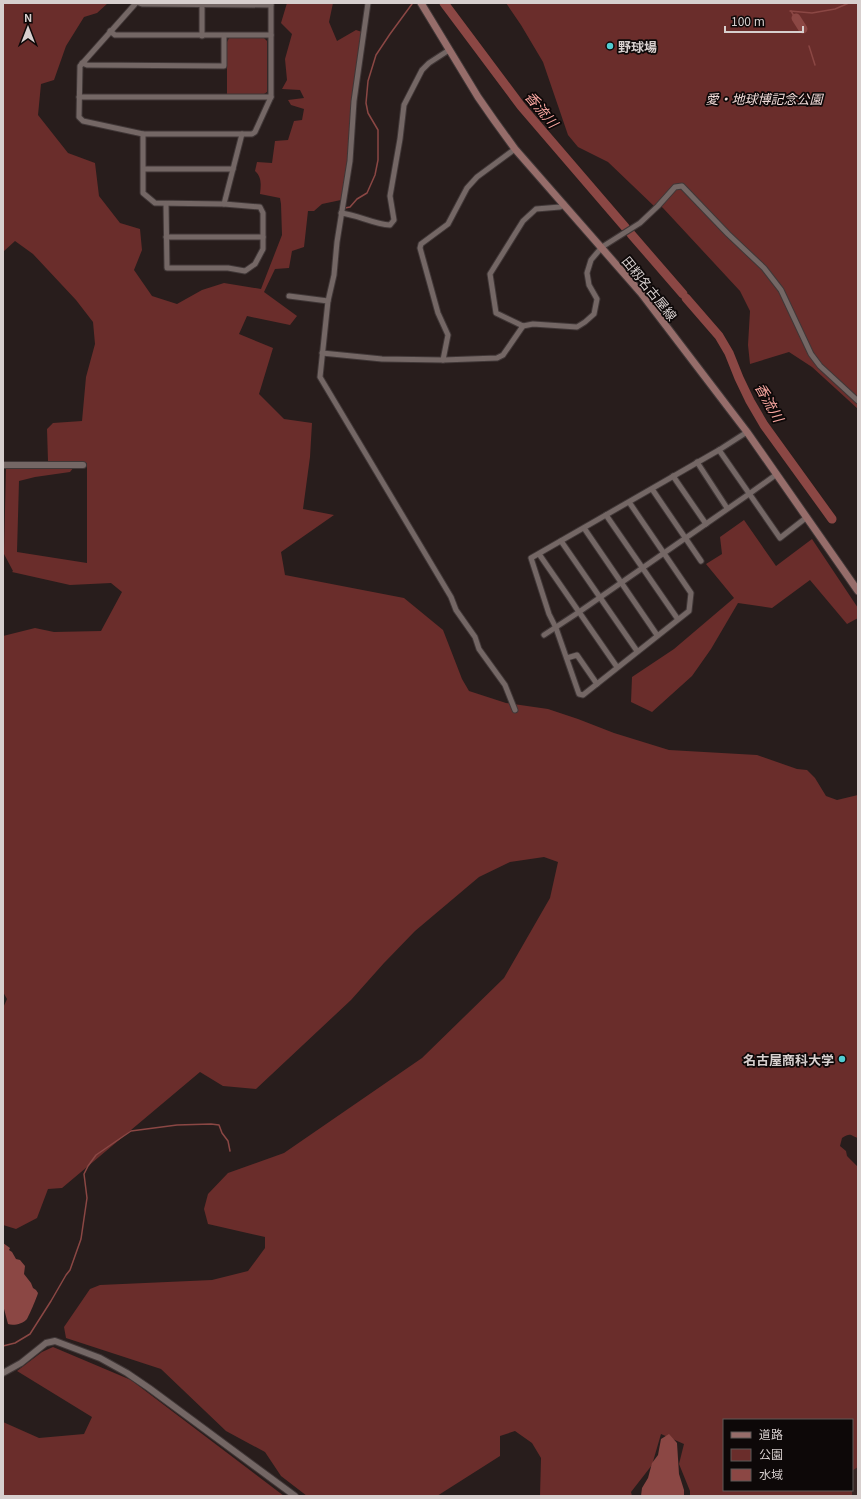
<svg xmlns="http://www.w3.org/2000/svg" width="861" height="1499" viewBox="0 0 861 1499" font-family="Georgia,'Noto Sans JP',serif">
  <rect width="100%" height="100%" fill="#281d1c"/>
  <!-- built -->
  <path fill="#372624" d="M858,1467v29h-6v-25z"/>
  <!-- green -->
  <g fill="#6a2d2b">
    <path d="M3,3h105l-11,10 -13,4 -18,29 -12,34 -13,4 -3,31 30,38 27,10 4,33 21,27 20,6 2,21 -8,20 18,26 25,8 25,-14 22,-7 37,6 21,-54 -1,-31 -1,-6 -20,-4c1,-9 2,-17 -5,-23l2,-9 15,1 3,-22 13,-1 6,-19 8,-1 2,-11 -13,-4 -3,-5 16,-2 -4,-8 -18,-1 5,-9 -2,-21 7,-25 -11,-11 6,-20h46l-4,19 8,19 19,-11 6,2 -14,129 -7,39 -19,4 -8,7h-6l-4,36 -12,4 -3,17 -14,1 -11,23 33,24 -7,9 -43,-9 -8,18 34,14 -14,46 25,25 28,4 -2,34 -7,52 31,6 -53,37 4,23 119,23 39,32 19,49 7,12 37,12 42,6 30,10 36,14 55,17 88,5 40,14 10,1 8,8 11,18 11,4 21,-5v343c-7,-2 -7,-6 -16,0l-2,8 6,5 1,5 11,11v300l-6,4v-51h-128v70h128v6h-162v-5l-11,-27 5,-20 -23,-10 -9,31 -21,27 1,4h-92l1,-38 -9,-15 -17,-12 -15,5v20l-63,40h-130l-26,-20 -16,-24 -39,-21 -65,-62 -95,-31 -2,-11 26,-38 10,-4 112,-5 36,-9 17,-23v-11l-57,-13 -4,-15 4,-15 20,-21 56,-20 138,-95 82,-80 46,-80 8,-36 -14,-5 -34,5 -31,15 -64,54 -31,32 -33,37 -95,89 -33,-3 -23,-14 -138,116 -14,1 -11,29 -21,11 -13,-4v-217l4,-9 -4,-7v-356l32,-8 19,4 47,-1 21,-39 -11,-9 -41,2 -58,-13 1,-1 -9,-17 2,-87h68l-4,5 -35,5 -16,4 -2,71 70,11v-100l-39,-2 -1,-32 6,-6 29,-2 4,-44 9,-33 -2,-22 -17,-22 -43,-46 -18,-13 -12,11z"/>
    <path d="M506,3h352v406l-46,-42 -23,-15 -39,12 -2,-19 2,-34 -10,-20 -77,-83 -5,-4 -3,3 -47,-45 -30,-15 -10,-12 -25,-73 -22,-37z"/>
    <path d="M229,38h35l3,3v51l-3,2h-37v-52z"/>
    <path d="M744,520l32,46 36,-27 46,69v10l-11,6 -37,-44 -38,28 -34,-5 -27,46 -19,27 -40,36 -21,-10 1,-25 42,-28 60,-51 -28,-34 16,-10 -2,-17z"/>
    <path d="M53,1347l78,33 153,116h-281v-74l36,16 45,-4 8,-17 -75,-46 25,-19z"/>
  </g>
  <!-- water -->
  <g fill="#8b4744">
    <path d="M3,1243l7,5 -1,2 3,2 4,7 4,1 5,6 -1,8 7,9 2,5 3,2 2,3c-1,4 -9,23 -11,26 -4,5 -14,7 -19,5l-5,-19z"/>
    <path d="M669,1434l8,9 2,31 5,16v6h-43l1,-8 6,-10 4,-15 6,-8 3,-16z"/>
  </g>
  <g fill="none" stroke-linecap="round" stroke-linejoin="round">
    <!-- stream -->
    <g stroke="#8b4744" stroke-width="1.5">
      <path d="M790,11l22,2 23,-4 14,-6"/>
      <path d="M791,11l3,5"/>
      <path d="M809,46l6,19"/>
      <path d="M345,208l5,-1 7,-8 10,-6 8,-18 3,-15v-30l-10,-17 -2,-10 2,-22 8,-26 14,-21 22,-30"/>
      <path d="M3,1346l12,-3 15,-9 21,-33 15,-26 4,-5 11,-31 6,-41 -3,-24 4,-8 8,-11 35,-24 46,-6 34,-1 8,1 3,8 6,8 2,10"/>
    </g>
    <!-- river -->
    <g stroke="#8b4744" stroke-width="9">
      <path d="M444,3l77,103 104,121"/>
      <path d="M796,18l7,11"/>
      <path d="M631,234l52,60"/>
      <path d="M686,298l33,38 10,17 10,25 11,23 14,24 68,94"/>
    </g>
    <defs>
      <g id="minor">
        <path d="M136,3l-56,63 -1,51 4,4 60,13h109l3,-2 16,-35v-94"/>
        <path d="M139,3l3,1 129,1"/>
        <path d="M368,3l-14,98 -4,60 -13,81 -3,33 -6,26 -8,76 131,220 5,13 19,27 4,12 26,36 10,25"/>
        <path d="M202,5v31"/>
        <path d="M110,31l5,4h156"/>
        <path d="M82,63l5,2 137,1v-30"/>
        <path d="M79,97h192"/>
        <path d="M143,134v59l12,10 69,1 18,-70"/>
        <path d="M144,169h89"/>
        <path d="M166,204l1,64h61l17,3 10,-7 8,-15v-36l-3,-6 -36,-3"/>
        <path d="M564,204l-4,3 -24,2 -13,12 -33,53 6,39 27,13 10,-2 44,3 8,-5 9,-8 3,-15 -8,-14 -2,-12 4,-13 11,-13 38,-24 18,-17 17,-19 7,-1 46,48 36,34 17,22 30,64 9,12 38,35"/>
        <path d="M341,213c17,2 32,11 49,12l4,-5 -4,-24 10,-57 4,-34 18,-35 7,-7 20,-13"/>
        <path d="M166,237h97"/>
        <path d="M289,296l39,5"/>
        <path d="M322,353l60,6 61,1 54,-2 6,-3 20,-29"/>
        <path d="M443,360l5,-25 -10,-22 -18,-65 1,-4 27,-20 19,-36 10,-11 38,-28"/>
        <path d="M719,450l61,88 27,-21"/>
        <path d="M697,462l30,46"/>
        <path d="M673,476l33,48"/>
        <path d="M652,489l49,72"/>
        <path d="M629,502l62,91 -2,18 -106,84 -4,-1 -23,-66 -7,-14 -18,-56 188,-108 28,-18"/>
        <path d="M606,515l71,103"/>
        <path d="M584,528l73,107"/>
        <path d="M561,541l76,110"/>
        <path d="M539,554l78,113"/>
        <path d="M544,635l35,-23 170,-118 28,-20"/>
        <path d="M567,658l10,-3 20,29"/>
      </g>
      <g id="tertiary">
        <path d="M3,465h80"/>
        <path d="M3,1373l18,-10 25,-20 9,-2 45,17 27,15 22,15 146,108"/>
      </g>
      <path id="secondary" d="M421,3l57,94 16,23 21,29 126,144 106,139 111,159"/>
    </defs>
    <!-- minor casing -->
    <use href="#minor" stroke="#403737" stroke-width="7"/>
    <!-- tertiary casing -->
    <use href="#tertiary" stroke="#403737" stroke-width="8"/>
    <!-- secondary casing -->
    <use href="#secondary" stroke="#403737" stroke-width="9"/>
    <!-- minor -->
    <use href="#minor" stroke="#746765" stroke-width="5"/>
    <!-- tertiary -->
    <use href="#tertiary" stroke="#746765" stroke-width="6"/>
    <!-- secondary -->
    <use href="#secondary" stroke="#966d6a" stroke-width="7"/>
  </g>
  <!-- markers -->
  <g fill="#51ccd2" stroke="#0d0808" stroke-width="1.5">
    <circle cx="610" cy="46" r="4"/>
    <circle cx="842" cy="1059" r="4"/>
  </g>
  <g text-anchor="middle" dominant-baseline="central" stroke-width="3.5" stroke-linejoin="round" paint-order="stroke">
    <!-- poi labels -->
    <g font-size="13" font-weight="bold" fill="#d7cfce" stroke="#0d0808" text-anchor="start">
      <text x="618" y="46">野球場</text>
      <text x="834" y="1059" text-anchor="end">名古屋商科大学</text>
    </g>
    <!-- park labels -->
    <g font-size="13" font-style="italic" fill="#f0dad8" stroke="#0d0808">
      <text x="764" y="98">愛・地球博記念公園</text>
    </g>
    <!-- street labels -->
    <g font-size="13" fill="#d7cfce" stroke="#0d0808">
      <text transform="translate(650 288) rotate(51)">田籾名古屋線</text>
    </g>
    <!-- water labels -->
    <g font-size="14" font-style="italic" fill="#f8a6a0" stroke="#0d0808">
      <text transform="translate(542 109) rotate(50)">香流川</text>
      <text transform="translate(770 402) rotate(61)">香流川</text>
    </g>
  </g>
  <!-- border -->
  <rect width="861" height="1499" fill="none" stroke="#d7cfce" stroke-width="8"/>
  <!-- legend -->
  <rect x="723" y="1419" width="130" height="72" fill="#0d0808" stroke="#5e5857"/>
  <rect x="731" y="1432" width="20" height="6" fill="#966d6a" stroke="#5e5857"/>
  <text x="759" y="1439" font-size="12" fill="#d7cfce">道路</text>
  <rect x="731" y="1449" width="20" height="12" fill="#6a2d2b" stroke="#5e5857"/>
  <text x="759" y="1459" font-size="12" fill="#d7cfce">公園</text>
  <rect x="731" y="1469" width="20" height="12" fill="#8b4744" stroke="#5e5857"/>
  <text x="759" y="1479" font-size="12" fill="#d7cfce">水域</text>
  <!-- north arrow -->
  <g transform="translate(28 28)" stroke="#0d0808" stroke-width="3" paint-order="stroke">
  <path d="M0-3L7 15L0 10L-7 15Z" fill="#d7cfce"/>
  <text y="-6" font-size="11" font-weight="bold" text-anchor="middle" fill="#d7cfce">N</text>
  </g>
  <!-- scale -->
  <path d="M725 26v6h78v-6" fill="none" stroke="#d7cfce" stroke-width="2"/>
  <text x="731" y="26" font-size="12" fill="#d7cfce" stroke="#0d0808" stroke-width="3" paint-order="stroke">100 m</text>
</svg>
